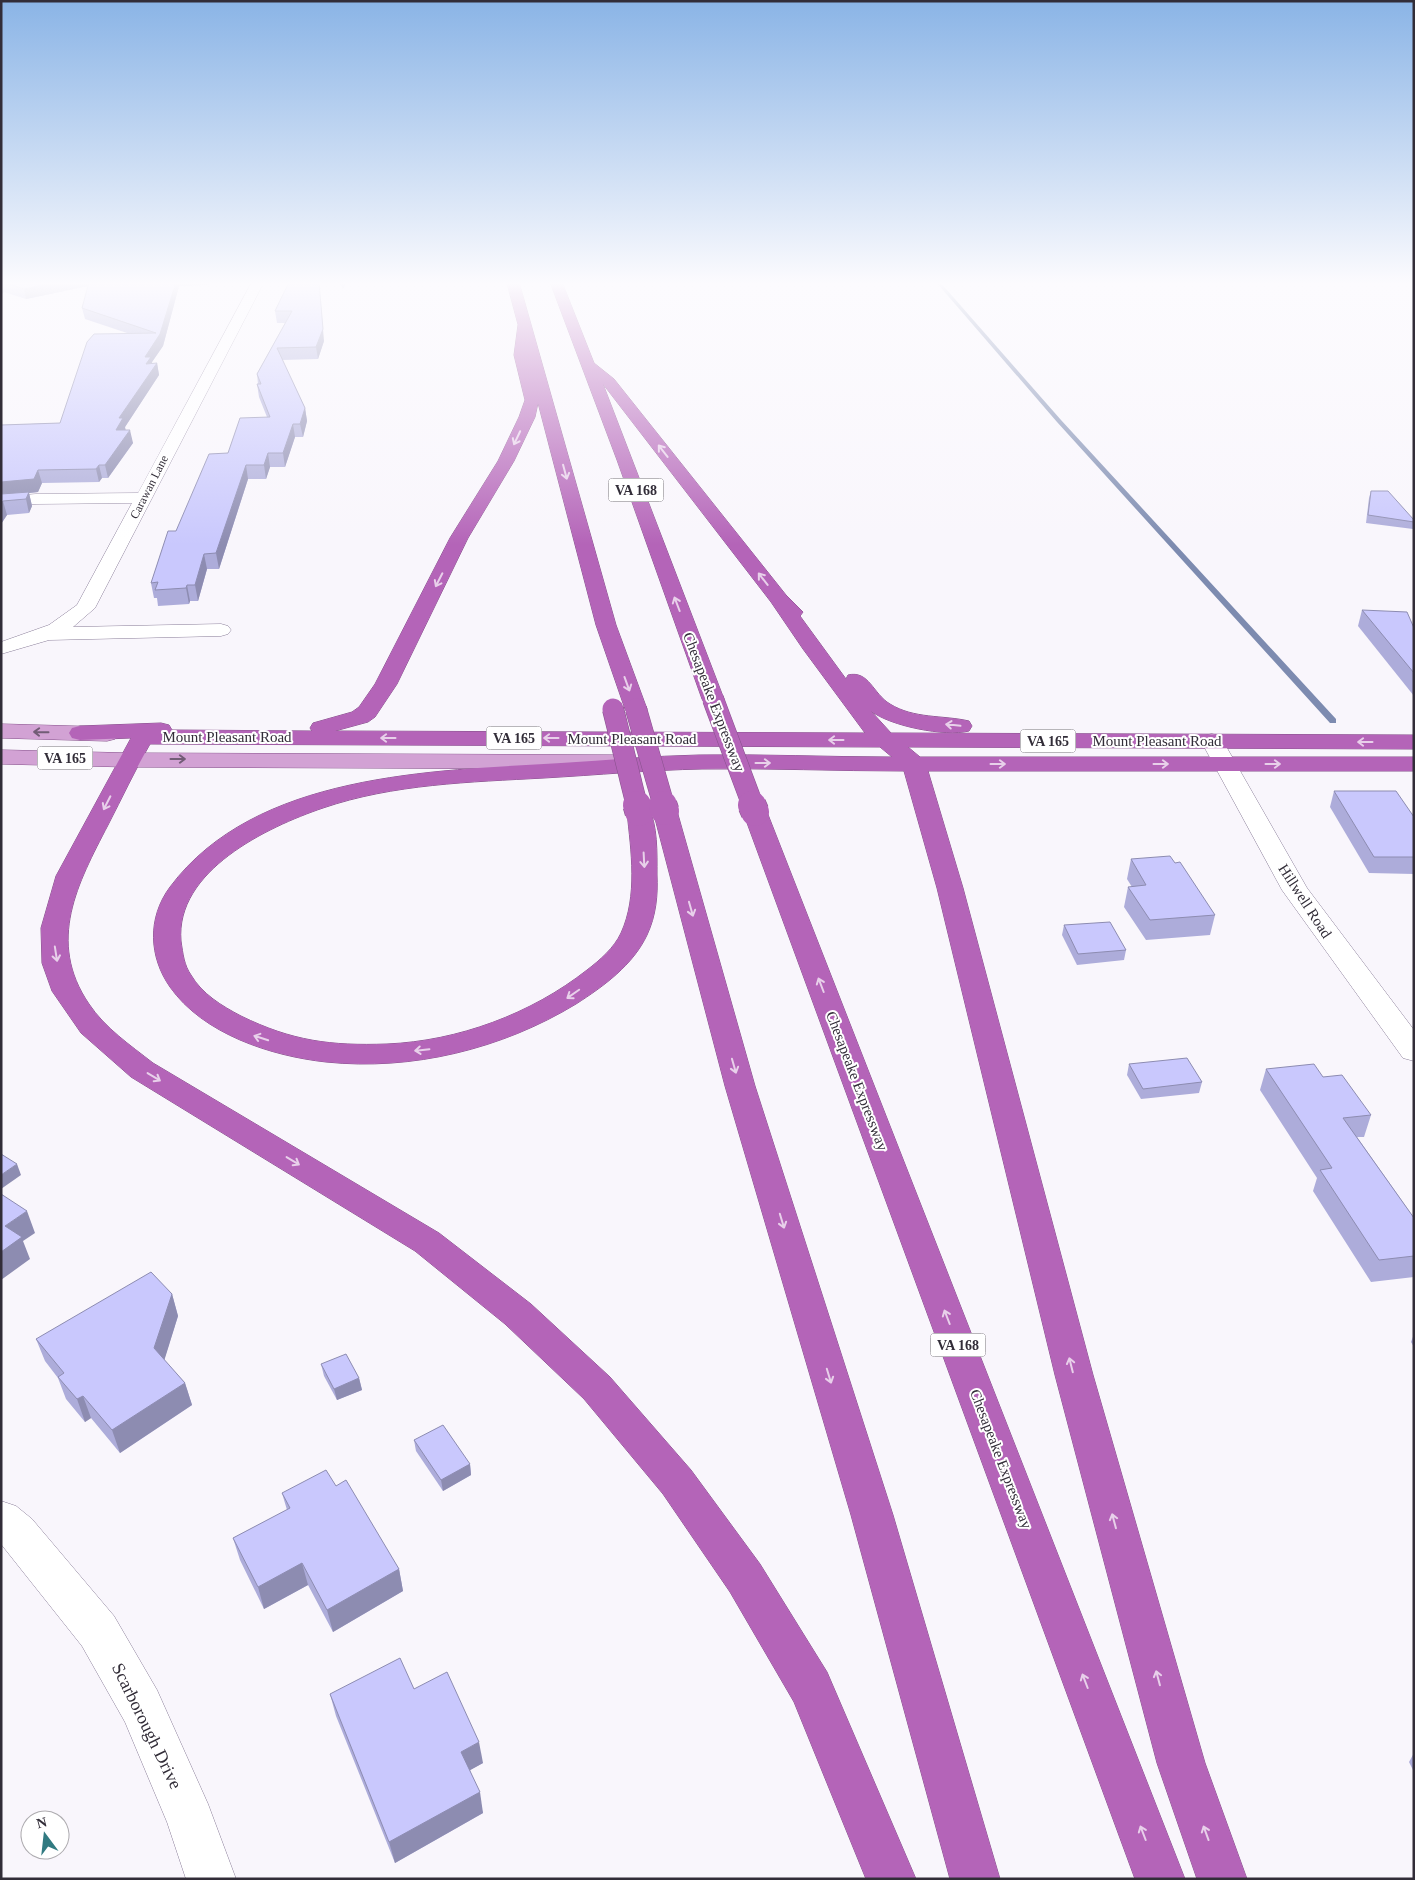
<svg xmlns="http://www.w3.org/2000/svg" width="1415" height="1880" viewBox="0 0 1415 1880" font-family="Georgia,serif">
  <rect width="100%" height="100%" fill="#f9f6fc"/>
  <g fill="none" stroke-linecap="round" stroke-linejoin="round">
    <!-- stream -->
    <path fill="#7d8bb0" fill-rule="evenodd" d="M936,282h4l121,138 275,299v4h-6l-273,-301z"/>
    <defs>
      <g id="minor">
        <path d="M252,282h12l-169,326 -22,19 148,-3 7,2 3,4 -3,4 -7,2 -172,4 -48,14v-12l48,-17 28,-20 55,-102 -96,1 -35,3v-10l35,-3 102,-1z"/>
        <path d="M1212,734l8,2 3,5 84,147 107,142v31l-11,-3 -121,-168 -81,-149 3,-5z"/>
        <path d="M1,1501l15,5 16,13 82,97 43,74 51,114 28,75h-50l-19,-57 -42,-100 -43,-76 -81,-102z"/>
      </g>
      <g id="major">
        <path d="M1,724l106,3 8,2 3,5 -3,5 -8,2 -106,-3z"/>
        <path d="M1,750l128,3 491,2 8,2 4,5 -4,5 -8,2 -491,-2 -128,-3z"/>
      </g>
      <g id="highway">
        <path d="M507,282h12l97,343 31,84 -3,5 -8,2 -8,-2 -3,-5 -29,-84 -58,-222 -3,14 -21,44 -46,77 -71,146 -22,33 -7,5 -33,9 530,2 -62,-84 -32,-47 -168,-218 121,315 -3,5 -8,2 -8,-2 -3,-5 -85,-239 -67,-178h12l32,81 20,16 172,216 17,17 -3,4 46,63 2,-4c21,-5 25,19 42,29 24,15 53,11 79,17l3,5 -3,5c-24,6 -79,-5 -98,-20l20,22 523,2v14l-506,-2 12,10h494v14h-486l35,117 130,487 112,388 42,116h-50l-40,-116 -102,-388 -118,-487 -33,-117c-67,0 -134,-3 -202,-2 -52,1 -105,6 -158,9 -73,4 -151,6 -221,30 -56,19 -148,63 -142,133 2,13 3,24 10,34 11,19 31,31 50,41 51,25 90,30 146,28 71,-3 144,-30 200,-74 13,-10 27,-22 34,-37 17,-37 10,-82 6,-121l3,-5 9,-2 9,2c10,17 9,47 9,68 1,20 -1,41 -10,60 -14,30 -43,51 -71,69 -74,45 -164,67 -250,58 -55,-6 -123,-28 -156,-75 -21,-30 -23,-69 0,-100 85,-114 262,-116 391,-124 46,-3 92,-7 138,-8 65,-1 129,2 193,2l-12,-10 -730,-3c-15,26 -28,54 -42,81 -30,58 -62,116 -19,179 16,24 41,41 64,59l286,170 92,71 79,73 81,93 69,94 67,108 89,207h-50l-72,-177 -64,-110 -67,-98 -79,-95 -79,-75 -90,-73 -284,-174 -50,-44 -29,-42 -10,-28 -1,-35 15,-52 75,-138 -51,2 -8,-2 -3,-5 3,-5 8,-2 81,-3 8,2 3,5 140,1 -2,-3 3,-5 39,-11 7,-5 16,-23 75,-146 48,-77 21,-44 6,-17 -11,-45 4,-30z"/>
        <path d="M665,804l9,2 3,5 78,275 138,429 107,364h-50l-99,-364 -126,-429 -72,-275 3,-5z"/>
        <path d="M755,805l9,2 3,5 418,1067h-50l-392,-1067 3,-5z"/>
      </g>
    </defs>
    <!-- minor casing -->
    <use href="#minor" stroke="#8b7f9a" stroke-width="1"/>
    <!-- major casing -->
    <use href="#major" stroke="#86518b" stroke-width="1"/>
    <!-- highway casing -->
    <use href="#highway" stroke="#86518b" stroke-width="1"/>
    <!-- minor -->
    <use href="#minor" fill="#fff" fill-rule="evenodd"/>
    <!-- major -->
    <use href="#major" fill="#d2a2d4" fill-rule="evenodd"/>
    <!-- highway -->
    <use href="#highway" fill="#b464b8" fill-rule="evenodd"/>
    <defs>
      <g id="highway-bridge-far1">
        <path d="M713,699l40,107"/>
        <path d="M613,709l24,97"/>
        <path d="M636,709l28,97"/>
      </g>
      <g id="highway-bridge">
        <path d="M637,805l2,7"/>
        <path d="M663,805l2,6"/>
        <path d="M752,805l3,7"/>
      </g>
    </defs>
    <!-- highway-bridge-far1 casing -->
    <use href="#highway-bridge-far1" stroke="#86518b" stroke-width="22" stroke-linecap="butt"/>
    <!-- highway-bridge casing -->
    <use href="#highway-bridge" stroke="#86518b" stroke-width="29" stroke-linecap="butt"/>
    <!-- highway-bridge-far1 -->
    <use href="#highway-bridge-far1" stroke="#b464b8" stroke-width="21"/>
    <!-- highway-bridge -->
    <use href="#highway-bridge" stroke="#b464b8" stroke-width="28"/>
  </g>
  <!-- wall -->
  <g fill="#adacda">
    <path d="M1,282h209l-2,3 -29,1 -16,60 -11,16v1h5l2,12 -34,52v3l8,13 -25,35h-6l-3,4 -57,1 -4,9 -9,1 3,13 -3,7 -22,2 -6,9v-99l59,-2 67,-90 -42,-14 -3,-11 6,-22 -62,13 -22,-7 -3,3z"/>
    <path d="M289,282l35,59 -6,18 -36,1 23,48 2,13 -4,16h-8l-10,30h-15l-4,12h-18l-29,90h-12l-9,32h-8l-1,3 -31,2 -1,-8h-3l-3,-15 25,-52 52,-78 39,-36 -8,-20 -2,-13h1l-1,-10 28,-51h-8l-2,-12z"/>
    <path d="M339,282h7l-3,7z"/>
    <path d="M1371,491l43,29 -1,9 -47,-6 3,-25z"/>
    <path d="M1362,610l52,18v68l-56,-70z"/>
    <path d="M1334,791l80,26v57l-45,-1 -39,-66z"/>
    <path d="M1131,859l44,4 40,52 -5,20 -64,5 -22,-33 4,-20h4l-5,-8z"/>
    <path d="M1064,925l62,25 -2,10 -47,5 -15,-30z"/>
    <path d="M1129,1064l73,18 -3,11 -58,6 -14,-24z"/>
    <path d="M1266,1069l57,8 48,38 -7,22h-7l57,81v59l-43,5 -58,-91 4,-13 -57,-88z"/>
    <path d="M172,1294l6,22 -14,44 21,23 7,22 -72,48 -29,-35 -6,4 -19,-23 -8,-21 -13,-17 -9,-22z"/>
    <path d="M1414,1334v13l-3,-5z"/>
    <path d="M321,1364l38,14 3,12 -25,10 -13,-24z"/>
    <path d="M414,1440l56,24 1,11 -28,16 -27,-40z"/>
    <path d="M336,1486l63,83 4,22 -70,41 -25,-47 -44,24 -24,-49 -7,-22 54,-28 -5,-17z"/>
    <path d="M414,1689l69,74 -13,7 13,43 -88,50 -59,-147 -6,-22z"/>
    <path d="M1414,1753v19l-5,-10z"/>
  </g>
  <!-- shaded-wall -->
  <g fill="#8d8cb1">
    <path d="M1,282l3,10 -3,3z"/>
    <path d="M56,282h37v3l-67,14 -2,-10z"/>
    <path d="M176,282h34l-2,3 -29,1 -16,60 -11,16 1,6 -5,7 -3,-18z"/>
    <path d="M319,282l5,59 -6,18 -2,-12z"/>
    <path d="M342,282h4l-3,7z"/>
    <path d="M157,363l2,12 -34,52 1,4 -10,-1 3,-12z"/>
    <path d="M305,408l2,13 -4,16 -3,-13z"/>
    <path d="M293,424l2,13 -10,30 -2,-14z"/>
    <path d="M130,430l3,13 -25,35 -3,-13z"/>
    <path d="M268,453l2,14 -4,12 -2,-14z"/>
    <path d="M99,465l3,13 -3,4 -3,-13z"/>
    <path d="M246,465l2,14 -29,90 -3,-16z"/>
    <path d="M38,470l4,13 -4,9 -9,1 3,13 -3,7 -3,-14 -25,-3v-14z"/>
    <path d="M3,501l4,14 -6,9v-20z"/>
    <path d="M204,554l3,15 -9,32 -3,-16z"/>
    <path d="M187,585l3,16 -1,3 -3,-16z"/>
    <path d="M17,1164l4,11 -20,14v-14z"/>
    <path d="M27,1211l8,22 -12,8 7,18 -29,21v-28l4,-26z"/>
    <path d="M172,1294l6,22 -17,55 -7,-23z"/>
    <path d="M359,1378l3,12 -25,10 -3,-11z"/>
    <path d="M185,1383l7,22 -72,48 -8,-23z"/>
    <path d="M83,1396l8,22 -6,4 -8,-23z"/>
    <path d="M470,1464l1,11 -28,16 -2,-11z"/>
    <path d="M302,1563l6,22 -44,24 -6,-22z"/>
    <path d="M399,1569l4,22 -70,41 -6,-22z"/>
    <path d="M479,1742l4,21 -18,10 -4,-21z"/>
    <path d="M480,1792l3,21 -88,50 -6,-21z"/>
  </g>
  <!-- building -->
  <g fill="#c9c8fd" stroke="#8d8cb1">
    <path d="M4,282h52l-32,7z"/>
    <path d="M89,282h87l-16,52 -15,23h6l-5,7 11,-1 -38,55h4l-7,12h14l-25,35h-6l-3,4 -58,1 -4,9 -33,3v-57l59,-2 27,-81 7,-8 62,-1 -74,-25z"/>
    <path d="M289,282h30l4,47 -7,18 -39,1 28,60 -5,16h-7l-10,29h-15l-4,12h-18l-30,88 -12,1 -9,31h-8l-1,3 -31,2 3,-8 -7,1 17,-52h8l33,-77 19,-1 12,-35 30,-1 -13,-33h4l-4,-10 35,-63h-17z"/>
    <path d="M1371,491h17l26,29v2l-46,-7z"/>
    <path d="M29,492l-3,7 -23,2 -2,3v-10z"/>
    <path d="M1362,610l45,2 7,16v45z"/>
    <path d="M1334,791h62l18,26v40h-40z"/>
    <path d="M1170,856l5,7 5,-1 35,53 -65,5 -22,-33 18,-2 -15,-26z"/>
    <path d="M1110,922l16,28 -48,4 -14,-29z"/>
    <path d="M1187,1058l15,24 -59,7 -14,-25z"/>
    <path d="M1314,1064l9,13 19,-2 29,40 -28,3 71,100v38l-35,4 -59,-90 12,-2 -66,-99z"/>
    <path d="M1,1154l16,10 -16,11z"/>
    <path d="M1,1194l26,17 -22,15 17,11 -21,15z"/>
    <path d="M151,1272l21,22 -18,54 31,35 -73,47 -29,-34 -6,3 -19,-22 6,-4 -28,-34z"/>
    <path d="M346,1354l13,24 -25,11 -13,-25z"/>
    <path d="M443,1425l27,39 -29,16 -27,-40z"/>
    <path d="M326,1470l10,16 10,-6 53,89 -72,41 -25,-47 -44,24 -25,-49 57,-30 -8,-15z"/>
    <path d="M400,1658l14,31 33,-17 32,70 -18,10 19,40 -91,50 -59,-148z"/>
  </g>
  <!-- one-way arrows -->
  <defs><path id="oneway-shaft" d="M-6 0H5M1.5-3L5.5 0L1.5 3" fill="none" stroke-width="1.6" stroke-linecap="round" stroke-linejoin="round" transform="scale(1.25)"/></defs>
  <g stroke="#e8d0ea">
    <use href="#oneway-shaft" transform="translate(517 438) rotate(115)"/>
    <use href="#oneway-shaft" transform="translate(663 451) rotate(-128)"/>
    <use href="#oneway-shaft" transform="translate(565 472) rotate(75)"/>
    <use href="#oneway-shaft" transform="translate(763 579) rotate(-128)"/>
    <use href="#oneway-shaft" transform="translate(439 580) rotate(117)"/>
    <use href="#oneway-shaft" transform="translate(677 604) rotate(-111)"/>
    <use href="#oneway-shaft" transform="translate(627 684) rotate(70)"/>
    <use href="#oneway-shaft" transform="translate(953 725) rotate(-174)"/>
    <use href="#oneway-shaft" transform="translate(388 738) rotate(-180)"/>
    <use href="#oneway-shaft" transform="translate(551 738) rotate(-180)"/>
    <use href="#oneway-shaft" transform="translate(836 740) rotate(-180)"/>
    <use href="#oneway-shaft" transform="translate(1365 742) rotate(-180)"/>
    <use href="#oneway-shaft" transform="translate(763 763)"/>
    <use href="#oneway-shaft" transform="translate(998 764)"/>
    <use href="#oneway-shaft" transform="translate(1161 764)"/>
    <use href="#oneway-shaft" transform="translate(1273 764)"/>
    <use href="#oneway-shaft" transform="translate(107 803) rotate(117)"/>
    <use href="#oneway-shaft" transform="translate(644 860) rotate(87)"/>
    <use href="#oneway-shaft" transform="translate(691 909) rotate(74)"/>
    <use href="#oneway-shaft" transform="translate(56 954) rotate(81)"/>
    <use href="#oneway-shaft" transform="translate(821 985) rotate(-111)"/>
    <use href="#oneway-shaft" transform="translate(573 994) rotate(145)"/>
    <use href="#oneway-shaft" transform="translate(261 1038) rotate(-162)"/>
    <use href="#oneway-shaft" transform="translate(422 1050) rotate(174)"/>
    <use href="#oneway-shaft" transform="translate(734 1066) rotate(74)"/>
    <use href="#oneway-shaft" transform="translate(154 1077) rotate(31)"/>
    <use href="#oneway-shaft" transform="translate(293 1161) rotate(31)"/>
    <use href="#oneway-shaft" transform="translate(782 1221) rotate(73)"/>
    <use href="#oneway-shaft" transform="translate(947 1317) rotate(-111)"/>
    <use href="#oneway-shaft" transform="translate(1071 1365) rotate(-104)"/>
    <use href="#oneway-shaft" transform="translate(829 1376) rotate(73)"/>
    <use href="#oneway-shaft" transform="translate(1114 1521) rotate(-105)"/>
    <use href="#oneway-shaft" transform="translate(1158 1678) rotate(-105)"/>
    <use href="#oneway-shaft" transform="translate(1085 1681) rotate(-111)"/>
    <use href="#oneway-shaft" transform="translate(1143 1833) rotate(-111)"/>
    <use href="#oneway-shaft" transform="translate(1206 1833) rotate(-110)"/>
  </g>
  <g stroke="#725c76">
    <use href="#oneway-shaft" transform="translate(41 732) rotate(-179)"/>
    <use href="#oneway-shaft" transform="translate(178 759)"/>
  </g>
  <!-- sky -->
  <linearGradient id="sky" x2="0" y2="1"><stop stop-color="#8ab4e6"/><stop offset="0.52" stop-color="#fcfbfe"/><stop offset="1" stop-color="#fcfbfe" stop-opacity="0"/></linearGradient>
  <rect width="1415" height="545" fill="url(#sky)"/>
  <g text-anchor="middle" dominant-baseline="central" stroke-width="4" stroke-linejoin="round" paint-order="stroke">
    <!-- far-street labels -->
    <g font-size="12" fill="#322d38" stroke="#fff">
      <text transform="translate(149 487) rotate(-63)">Carawan Lane</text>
    </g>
    <!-- shield labels -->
    <g fill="#fff" stroke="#706c74" stroke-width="1">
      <rect x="608.5" y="478.5" width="55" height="23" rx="4"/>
      <rect x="486.5" y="726.5" width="55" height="23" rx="4"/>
      <rect x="1020.5" y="729.5" width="55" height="23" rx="4"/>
      <rect x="37.5" y="746.5" width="55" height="23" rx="4"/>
      <rect x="930.5" y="1333.5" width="55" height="23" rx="4"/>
    </g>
    <g font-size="14" font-weight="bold" fill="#322d38">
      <text x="636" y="490">VA 168</text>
      <text x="514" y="738">VA 165</text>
      <text x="1048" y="741">VA 165</text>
      <text x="65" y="758">VA 165</text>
      <text x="958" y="1345">VA 168</text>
    </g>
    <!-- street labels -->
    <g font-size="15" fill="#322d38" stroke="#fff">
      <text transform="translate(714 702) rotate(69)">Chesapeake Expressway</text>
      <text x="227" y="737">Mount Pleasant Road</text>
      <text x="632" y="739">Mount Pleasant Road</text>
      <text x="1157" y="741">Mount Pleasant Road</text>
      <text transform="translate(1305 901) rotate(57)">Hillwell Road</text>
      <text transform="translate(857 1081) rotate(69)">Chesapeake Expressway</text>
      <text transform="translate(1001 1459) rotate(69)">Chesapeake Expressway</text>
    </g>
    <!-- near-street labels -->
    <g font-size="18" fill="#322d38" stroke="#fff">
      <text transform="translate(147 1726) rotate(64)">Scarborough Drive</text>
    </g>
  </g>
  <!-- border -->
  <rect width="1415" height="1880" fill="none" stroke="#322d38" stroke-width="5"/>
  <!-- north arrow -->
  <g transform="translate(45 1835) rotate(345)"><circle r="24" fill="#ffffff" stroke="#adabaf"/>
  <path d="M0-4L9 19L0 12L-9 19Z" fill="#317a81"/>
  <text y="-8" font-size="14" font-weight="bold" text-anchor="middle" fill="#322d38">N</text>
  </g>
</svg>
